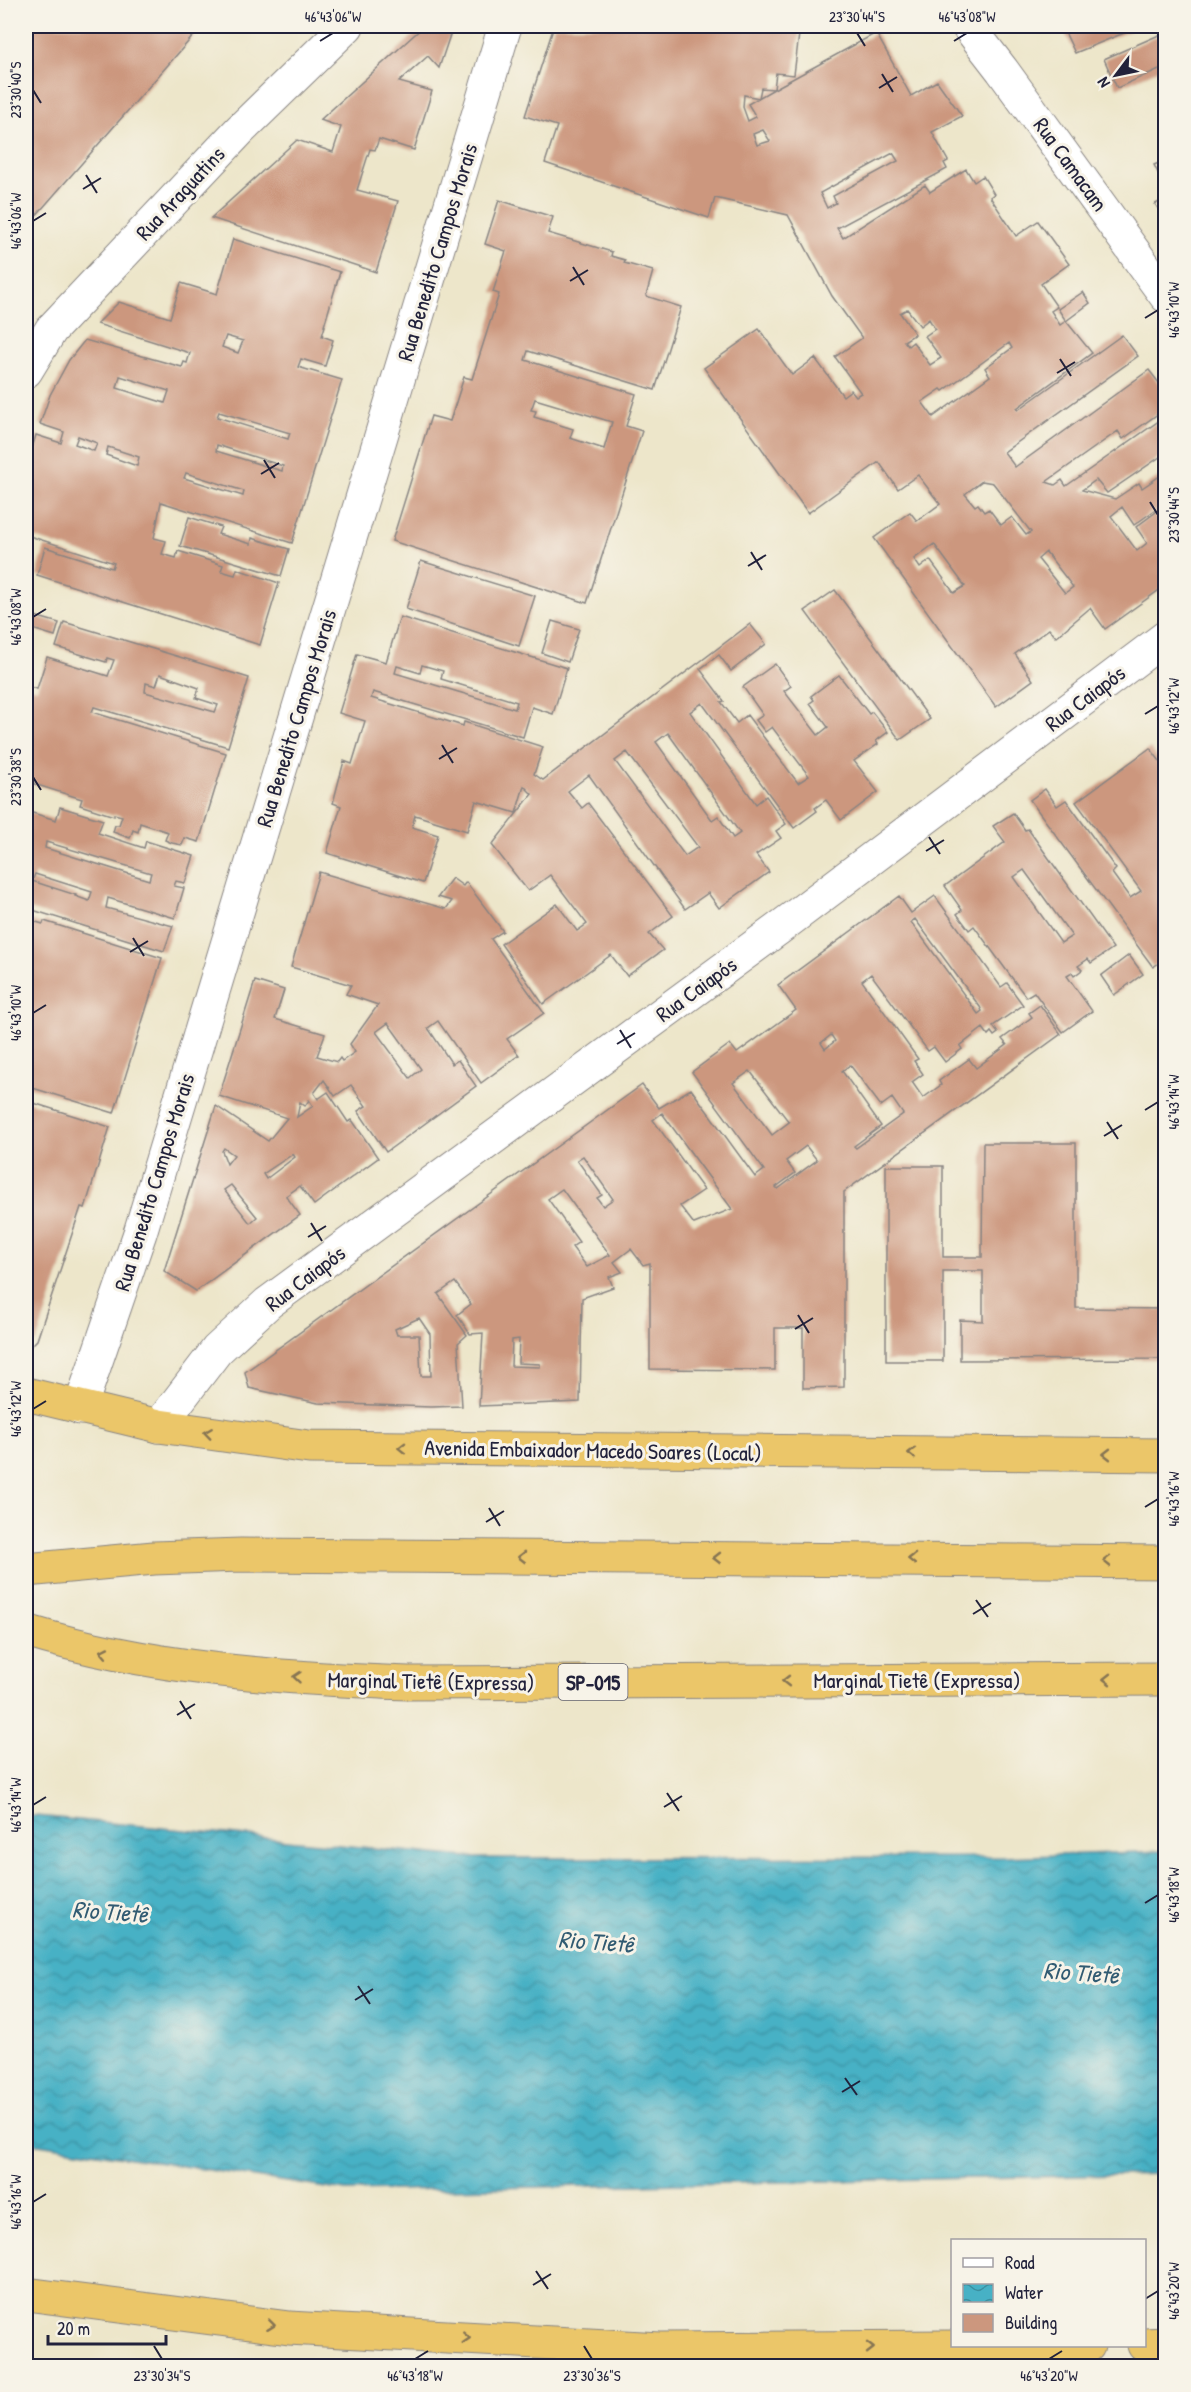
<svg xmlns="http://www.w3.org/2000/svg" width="1191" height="2392" viewBox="0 0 1191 2392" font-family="'Patrick Hand',sans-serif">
  <defs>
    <pattern id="water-waves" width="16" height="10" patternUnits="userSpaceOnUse" patternTransform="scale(1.5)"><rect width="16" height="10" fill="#47b1c5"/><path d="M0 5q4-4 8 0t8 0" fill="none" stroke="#3b90a1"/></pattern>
  </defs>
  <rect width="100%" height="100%" fill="#f7f3e8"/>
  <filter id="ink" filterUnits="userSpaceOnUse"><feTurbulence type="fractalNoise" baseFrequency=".0167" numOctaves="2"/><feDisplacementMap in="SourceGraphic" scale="12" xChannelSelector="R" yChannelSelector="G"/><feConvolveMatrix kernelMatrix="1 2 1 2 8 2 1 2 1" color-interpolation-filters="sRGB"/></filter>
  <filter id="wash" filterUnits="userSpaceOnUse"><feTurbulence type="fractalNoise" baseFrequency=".008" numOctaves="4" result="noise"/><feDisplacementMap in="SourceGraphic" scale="24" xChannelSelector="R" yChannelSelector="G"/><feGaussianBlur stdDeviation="1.35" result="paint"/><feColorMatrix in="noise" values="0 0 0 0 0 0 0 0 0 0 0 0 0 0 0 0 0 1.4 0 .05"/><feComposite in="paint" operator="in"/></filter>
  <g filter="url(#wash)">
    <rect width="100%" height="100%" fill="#ede6ca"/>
    <!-- water -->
    <path fill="url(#water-waves)" stroke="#346a80" stroke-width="1.5" d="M26,1815l450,43 528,-1 161,-6v323l-819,17 -320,-49z"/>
    <g id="blocks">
      <!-- building -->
      <g fill="#cc977e" fill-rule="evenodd">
        <path d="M26,26h176l-176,201z"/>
        <path d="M424,26h29l-14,42 -11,-12 -29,26 33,9 -18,59 -35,-11 -4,11 -5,-1 -13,41 41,11 -22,71 -165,-54 86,-78 36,12 8,-25 -21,-7z"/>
        <path d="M554,26h246l-6,49 -18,-2 -2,16 -13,-1 -2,10 -15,-3 -1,12 5,14 8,-4 -8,-13 26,-15 102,-56 35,63 26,-15 25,35 -30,16 16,29 -4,2 3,6 -110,59 6,10 82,-53 5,7 36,-23 8,13 9,-6 11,18 -4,3 26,39 22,-15 31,43 -28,20 16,23 -6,4 9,14 6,-4 26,32 -75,55 1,2 104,-75 16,21 -134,96 11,15 134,-97 17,22v16l-43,31 -5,-8 -72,51 9,3 7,-5 4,6 100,-70v42l-3,-3 -56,38 -11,-13 -14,10 33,9 24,-16 3,5 24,-16v113l-61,44 -15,-21 -34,29 -7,-8 -34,25 18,26 -37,27 -122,-169 36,-26 7,9 23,-17 -22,-29 -20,14 -19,-27 -71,51 -104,-145 55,-39 33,46 23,-17 28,38 8,-6 5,6 5,-3 -26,-36 27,-19 -30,-42 -44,-81 -73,-17 -6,20 -164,-55 12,-37 -32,-10zM763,130l7,11 -13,4 -4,-11zM893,153l5,8 -65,35 3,7 -9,5 -7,-15zM907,309l13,17 9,-7 6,10 -10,7 16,22 -11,7 -17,-23 -5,4 -4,-5 11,-7 -15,-21zM1009,343l3,5 -27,20 5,8 -57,41 -11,-15 19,-13 2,2zM982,481l11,2 38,49 -5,3 -14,-18 -11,8 -12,-16 -5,3 -6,-8 -3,2 -10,-12zM1122,507l12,18 21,-15 1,2 -20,15 11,16 -10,8 -26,-35zM934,544l31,42 -11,7 -24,-33 -10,8 -6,-9zM1046,552l27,35 -8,6 -27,-34z"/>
        <path d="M1062,26h79l-66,27z"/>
        <path d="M1166,32v34l-49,22 -13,-29z"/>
        <path d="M1166,160v29l-12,-24z"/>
        <path d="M1166,199v21l-11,-16z"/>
        <path d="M499,200l54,17 -5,16 64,19 -1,4 14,4 -1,3 29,8 -7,25 35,11 -26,83 -127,-39 -3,9 111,34 -10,32 16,5 -55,172 -195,-62 39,-125 19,5 14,-44 8,2 27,-85 -6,-2 13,-41 -21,-7zM535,399l77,23 -8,27 -34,-11 3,-9 -39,-12 2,-6 -5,-1z"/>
        <path d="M233,239l107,33 -16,54h1l-3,10 11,4 -8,26 -24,-7 -3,8 44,13 -50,163 -131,-41 -7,36 12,3 -4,13 14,4 2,-7 45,14 -2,6 14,4 2,-6 42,14 -19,62 -223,-70 8,-28 67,21 2,-5 -88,-28 2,-74 8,-26 25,8 3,-11 -24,-8 10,-29 19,-35 16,-20 97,27 2,-5 3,1 3,-10 -93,-29 22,-22 51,16 11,-35 36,11zM226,336l17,5 -5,12 -16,-6zM120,376l49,15 -4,12 -48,-15zM219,412l71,21 -2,6 -71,-22zM78,436l19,7 -3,8 -19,-7zM217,445l66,21 -1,5 -66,-20zM108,447l31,10 -2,9 -31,-11zM186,473l58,18 -1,5 -59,-18z"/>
        <path d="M1083,292l7,11 -24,18 -8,-12z"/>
        <path d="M189,517l32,10 -3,7 33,10 1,-6 37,11 -8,27 -101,-30z"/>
        <path d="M421,561l114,35 -16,50 -113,-37z"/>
        <path d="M835,590l95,129 -30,21 -95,-129z"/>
        <path d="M28,614l31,9 -4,13 -29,-9z"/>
        <path d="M400,617l167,51 -14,46 -21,-7 -9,30 -150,-45 -2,6 92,28 1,-4 79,25 -9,27 9,6 207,-156 16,20 -35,27 -12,-16 -19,14 24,32 -3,1 16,21 10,-8 51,68 11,-7 -37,-49 -7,5 -9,-12 7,-5 -20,-28 32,-23 16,22 -7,5 34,44 10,-8 -18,-24 4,-3 -3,-4 28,-21 30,39 3,-2 16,20 -12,9 2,3 -24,17 24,31 -37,28 -15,-20 -11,8 2,3 -23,17 -92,-125 -12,9 66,92 10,-8 20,28 -10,7 5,7 -25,17 13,17 -50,36 -11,-15 -23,16 -96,-134 -21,16 14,17 6,-5 85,113 -24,18 14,16 -36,26 -16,-21 -68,49 -42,-60 56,-40 20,27 10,-7 -37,-49 -22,16 -36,-46 40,-51 -8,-8 -8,27 -40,-12 -9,30 -52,-16 -3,12 26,8 -15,48 -96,-30 14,-47 -8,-3 11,-42 8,3 13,-43 -26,-8 18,-59 29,8zM422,665l21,6 -2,8 76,23 -2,7 -120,-36 2,-7 23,7zM668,733l72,100 -7,5 -15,-22 -6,4 -56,-78zM627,752l71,95 -13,9 -70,-95z"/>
        <path d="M552,621l27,8 -11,33 -26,-9z"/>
        <path d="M64,622l185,56 -21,69 -134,-40 -2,5 134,41 -27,89 -14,-4 -3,7 -10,-2 -7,-3 3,-8 -28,-9 -2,9 -5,-2 -3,8 -17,-6 2,-7h4l3,-9 -8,-2v2l-34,-11 2,-6 -48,-15v-3l-8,-2v-93l11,3 10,-32 61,19 6,-16 -7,-2 -1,4 -50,-15zM160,674l39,14 -3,10 22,7 -3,7 -70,-20 1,-9 10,3z"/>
        <path d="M1150,748l16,21v189l-13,9 -123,-167 15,-11 12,17 9,-6 50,69 -4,4 18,25 11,-7 -65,-89z"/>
        <path d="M60,807l43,13 -5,13 46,15 2,-7 48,15 -9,27 -9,-2 -2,5 10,2 -9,30 -67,-20 -2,10 67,18 -9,25 -138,-43v-97l30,9zM46,842l105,31 -2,7 -104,-32zM35,874l57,18 -3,9 -14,-5 1,-1 -44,-14z"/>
        <path d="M1013,813l12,17 3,-1 85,119 -22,15 -3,-4 -10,7 4,4 -8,6 -2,-3 -5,3 25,35 -29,21 -29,-40 -8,5 -52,-71 -5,4 -12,-16 5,-4 -17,-24 60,-44 -12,-16zM1024,870l48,66 -11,7 -47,-66z"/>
        <path d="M319,872l127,37 6,-8 -14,-4 14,-19 11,8 3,-4 37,49 -12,8 53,74 -37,26 12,16 -38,28 -43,-62 -10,7 24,36 6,-4 18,26 -90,66 -28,-41 8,-5 -15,-21 -16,11 -11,-16 -10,13 4,6 10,-7 20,30 4,-2 26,38 -64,47 -14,-19 -14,10 14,19 -104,76 -32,-20 52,-165 52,35 19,-23 -68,-22 36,-115 29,9 -9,29 50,15 -8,22 20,6 3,-4 2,3 13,-9 -5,-8 28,-39 -32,-11 5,-9 -60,-18zM388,1023l33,46 -11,9 -34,-46zM309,1100l4,6 -16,11 3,-15 5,4zM224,1148l10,7 -7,9 -5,-13zM293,1154l2,3 -29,22 -3,-5zM231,1185l26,32 -7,6 -26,-33z"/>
        <path d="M899,896l12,17 24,-17 66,91 6,-4 16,22 -30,21 5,7 -4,3 -3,-4 -3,3 -5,-7 -23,18 2,3 -17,13 -11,-15 -6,4 -57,-77 -9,7 56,78 -4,2 9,13 -11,8 11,16 18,-13 -2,-4 30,-22 7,9 31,-23 -5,-6 30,-22 -3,-4 11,-8 21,29 -217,158v195l-41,1v-60h-28v42l-125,-1v-106l-7,2 -12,-16 -17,13 8,10 -13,5 4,10 -31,11 -2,104 -101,4 4,-73 -13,1 -13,-19 14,-11 -16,-22 -17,12 29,41 -9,8 4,63 -31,1 -113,-4 -69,-15 -4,-16 397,-287 17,23 32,-19 64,88 9,-7 -72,-98 38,-28 7,9 59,-43 -18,-25zM915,919l65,88 2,4 -4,3 -67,-92zM831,1035l4,6 -10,8 -4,-6zM850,1065l31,41 11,-8 11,16 -47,34 -2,-2 27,-20 -39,-55zM750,1071l39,51 -17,13 -39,-52zM662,1113l70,96 -38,15 -14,-18 24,-16 -51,-70zM806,1146l11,14 -39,29 -2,-2 19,-14 -9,-12zM583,1156l30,43 -10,7 -6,-8 5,-3 -25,-35zM562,1189l48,66 -23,12 -15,-20 7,-5 -31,-43zM419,1318l11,16 1,42h-10l-2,-41h-22l-2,-6zM519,1339l-1,24 22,1v3l-29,-1 1,-26z"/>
        <path d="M26,919l17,5 1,-3 118,37 -48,155 -88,-27z"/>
        <path d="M1129,955l14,19 -29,21 -13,-19z"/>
        <path d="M27,1101l83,26 -25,81 -4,-1 -44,133 -8,8 -3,-1z"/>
        <path d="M983,1143h93v165l90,1v50l-206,1v-40l23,1v-50h-40v90h-57v-195h57v91h39z"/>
      </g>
    </g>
  </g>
  <g filter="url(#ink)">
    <use href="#blocks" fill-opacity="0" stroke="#888482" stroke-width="1.5"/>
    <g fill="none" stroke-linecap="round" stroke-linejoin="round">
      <defs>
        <g id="minor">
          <path d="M968,26l34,44 164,226"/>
          <path d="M26,371l25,-41 189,-200 107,-104"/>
          <path d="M80,1408l60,-175 365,-1207"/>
          <path d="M159,1426l58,-76 51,-47 510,-374 388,-292"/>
        </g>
        <g id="highway">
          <path d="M26,1394l133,32 150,21 857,8"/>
          <path d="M26,1570l128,-12 87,-3 925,7"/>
          <path d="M26,1631c124,38 253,47 382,52l758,-4"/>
          <path d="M26,2294l263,34 371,21 428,-3"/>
          <path d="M1144,2345l22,-1"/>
        </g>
      </defs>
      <!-- minor casing -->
      <use href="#minor" stroke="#888482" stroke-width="35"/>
      <!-- highway casing -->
      <use href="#highway" stroke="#888482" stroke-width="35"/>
      <!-- minor -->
      <use href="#minor" stroke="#fff" stroke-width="33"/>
      <!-- highway -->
      <use href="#highway" stroke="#ebc669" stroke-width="33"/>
    </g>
    <!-- one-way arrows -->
    <defs><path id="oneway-chevron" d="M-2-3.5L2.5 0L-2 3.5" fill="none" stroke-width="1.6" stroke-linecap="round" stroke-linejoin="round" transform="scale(1.5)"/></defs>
    <g stroke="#867452">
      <use href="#oneway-chevron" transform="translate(208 1433) rotate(-172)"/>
      <use href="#oneway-chevron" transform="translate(402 1448) rotate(-179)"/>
      <use href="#oneway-chevron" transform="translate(912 1453) rotate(-180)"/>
      <use href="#oneway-chevron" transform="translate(1107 1454) rotate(-180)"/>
      <use href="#oneway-chevron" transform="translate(522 1557) rotate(-180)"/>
      <use href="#oneway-chevron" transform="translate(717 1558) rotate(-180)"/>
      <use href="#oneway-chevron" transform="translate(912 1559) rotate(-179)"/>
      <use href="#oneway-chevron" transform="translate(1107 1561) rotate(-179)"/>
      <use href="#oneway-chevron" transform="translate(104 1652) rotate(-169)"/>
      <use href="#oneway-chevron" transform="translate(297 1677) rotate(-175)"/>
      <use href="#oneway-chevron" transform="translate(1107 1679) rotate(180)"/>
      <use href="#oneway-chevron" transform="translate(786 1681) rotate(180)"/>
      <use href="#oneway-chevron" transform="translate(271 2325) rotate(7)"/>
      <use href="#oneway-chevron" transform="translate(466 2338) rotate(3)"/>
      <use href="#oneway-chevron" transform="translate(870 2348)"/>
    </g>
  </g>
  <!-- ticks -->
  <path fill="none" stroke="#22223b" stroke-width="2" d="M857,33l8,13M320,41l13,-8M954,41l13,-8M882,74l11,18M879,88l18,-11M33,90l8,13M86,175l11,18M83,189l18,-11M33,221l13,-8M573,267l11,18M570,281l18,-11M1145,318l13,-8M1060,359l11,17M1057,373l18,-11M264,460l11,18M261,474l18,-11M1150,502l8,13M751,552l11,18M748,566l18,-11M33,617l13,-8M1145,714l13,-8M442,745l11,18M439,759l18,-11M33,777l8,13M929,837l11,17M926,851l18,-11M133,938l11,18M130,952l18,-11M33,1013l13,-8M620,1030l11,18M617,1044l18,-11M1145,1110l13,-8M1107,1122l11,17M1104,1136l18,-11M311,1223l11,18M308,1237l18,-11M798,1315l11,18M795,1329l18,-11M33,1409l13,-8M1145,1507l13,-8M489,1508l11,18M486,1522l18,-11M976,1600l12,17M973,1614l18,-11M180,1701l11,18M177,1715l18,-11M667,1793l12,18M33,1805l13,-8M664,1807l18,-11M1145,1903l13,-8M358,1986l12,18M355,2000l18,-11M845,2078l12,17M842,2092l18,-11M33,2202l13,-8M536,2271l12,18M533,2285l18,-11M1145,2299l13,-8M154,2346l8,13M584,2346l8,13M415,2359l13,-8M1049,2359l13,-8"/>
  <g text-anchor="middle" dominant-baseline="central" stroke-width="6" stroke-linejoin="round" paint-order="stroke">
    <!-- shield labels -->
    <rect fill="#f7f3e8" stroke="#62616f" stroke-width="1.5" x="558.5" y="1664" width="69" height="36" rx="4.5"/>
    <g font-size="21" font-weight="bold" fill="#22223b">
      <text x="593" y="1682">SP-015</text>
    </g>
    <!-- street labels -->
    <g font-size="22" fill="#22223b" stroke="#f7f3e8">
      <text transform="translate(1071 164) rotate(54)">Rua Camacam</text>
      <text transform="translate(180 193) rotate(-47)">Rua Araguatins</text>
      <text transform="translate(437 252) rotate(-73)">Rua Benedito Campos Morais</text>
      <text transform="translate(1085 698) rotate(-37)">Rua Caiapós</text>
      <text transform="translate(296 718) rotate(-73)">Rua Benedito Campos Morais</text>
      <text transform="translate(696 989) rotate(-36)">Rua Caiapós</text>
      <text transform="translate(154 1182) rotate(-73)">Rua Benedito Campos Morais</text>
      <text transform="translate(305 1278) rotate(-37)">Rua Caiapós</text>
      <text transform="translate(593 1450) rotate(1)">Avenida Embaixador Macedo Soares (Local)</text>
      <text x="917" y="1680">Marginal Tietê (Expressa)</text>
      <text transform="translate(431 1681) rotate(1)">Marginal Tietê (Expressa)</text>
    </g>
    <!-- water labels -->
    <g font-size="24" font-style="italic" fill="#315b72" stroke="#f7f3e8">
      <text transform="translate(110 1911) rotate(4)">Rio Tietê</text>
      <text transform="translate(596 1941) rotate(4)">Rio Tietê</text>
      <text transform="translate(1081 1972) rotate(4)">Rio Tietê</text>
    </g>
  </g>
  <!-- margin -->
  <rect width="1191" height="2392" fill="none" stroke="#f7f3e8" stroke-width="66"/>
  <!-- legend -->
  <rect x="951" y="2239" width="195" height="108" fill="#f7f3e8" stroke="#a29fa3" stroke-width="1.5"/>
  <rect x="963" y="2258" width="30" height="9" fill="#ffffff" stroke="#a29fa3" stroke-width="1.5"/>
  <text x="1005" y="2269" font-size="18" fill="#22223b">Road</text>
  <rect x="963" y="2284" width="30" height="18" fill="url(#water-waves)" stroke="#a29fa3" stroke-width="1.5"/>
  <text x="1005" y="2299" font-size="18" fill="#22223b">Water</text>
  <rect x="963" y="2314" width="30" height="18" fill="#cc977e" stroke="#a29fa3" stroke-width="1.5"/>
  <text x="1005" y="2329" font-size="18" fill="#22223b">Building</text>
  <!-- north arrow -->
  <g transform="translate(1116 75) rotate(238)" stroke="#f7f3e8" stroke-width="4.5" paint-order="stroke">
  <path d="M0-4.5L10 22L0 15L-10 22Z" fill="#22223b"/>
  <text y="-9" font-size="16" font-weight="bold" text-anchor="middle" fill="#22223b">N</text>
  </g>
  <!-- scale -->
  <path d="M48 2335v9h118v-9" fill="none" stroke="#22223b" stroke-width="3"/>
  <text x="57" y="2335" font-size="18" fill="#22223b" stroke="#f7f3e8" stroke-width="4.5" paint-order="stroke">20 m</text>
  <rect x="33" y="33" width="1125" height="2326" fill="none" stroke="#22223b" stroke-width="2"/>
  <g font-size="15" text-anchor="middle" fill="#22223b">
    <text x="333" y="22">46°43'06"W</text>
    <text x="857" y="22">23°30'44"S</text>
    <text x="967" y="22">46°43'08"W</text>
    <text transform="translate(16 90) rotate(-90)" y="5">23°30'40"S</text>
    <text transform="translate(16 221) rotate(-90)" y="5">46°43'06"W</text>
    <text transform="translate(1174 310) rotate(-90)" y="5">46°43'10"W</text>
    <text transform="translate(1174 515) rotate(-90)" y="5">23°30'44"S</text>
    <text transform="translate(16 617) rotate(-90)" y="5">46°43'08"W</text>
    <text transform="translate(1174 706) rotate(-90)" y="5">46°43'12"W</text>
    <text transform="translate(16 777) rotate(-90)" y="5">23°30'38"S</text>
    <text transform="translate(16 1013) rotate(-90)" y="5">46°43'10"W</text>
    <text transform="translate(1174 1102) rotate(-90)" y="5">46°43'14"W</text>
    <text transform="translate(16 1409) rotate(-90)" y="5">46°43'12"W</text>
    <text transform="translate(1174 1499) rotate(-90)" y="5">46°43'16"W</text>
    <text transform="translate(16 1805) rotate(-90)" y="5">46°43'14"W</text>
    <text transform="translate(1174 1895) rotate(-90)" y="5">46°43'18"W</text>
    <text transform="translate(16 2202) rotate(-90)" y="5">46°43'16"W</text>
    <text transform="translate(1174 2291) rotate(-90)" y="5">46°43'20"W</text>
    <text x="162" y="2381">23°30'34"S</text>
    <text x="415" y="2381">46°43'18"W</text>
    <text x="592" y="2381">23°30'36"S</text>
    <text x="1049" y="2381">46°43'20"W</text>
  </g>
</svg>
